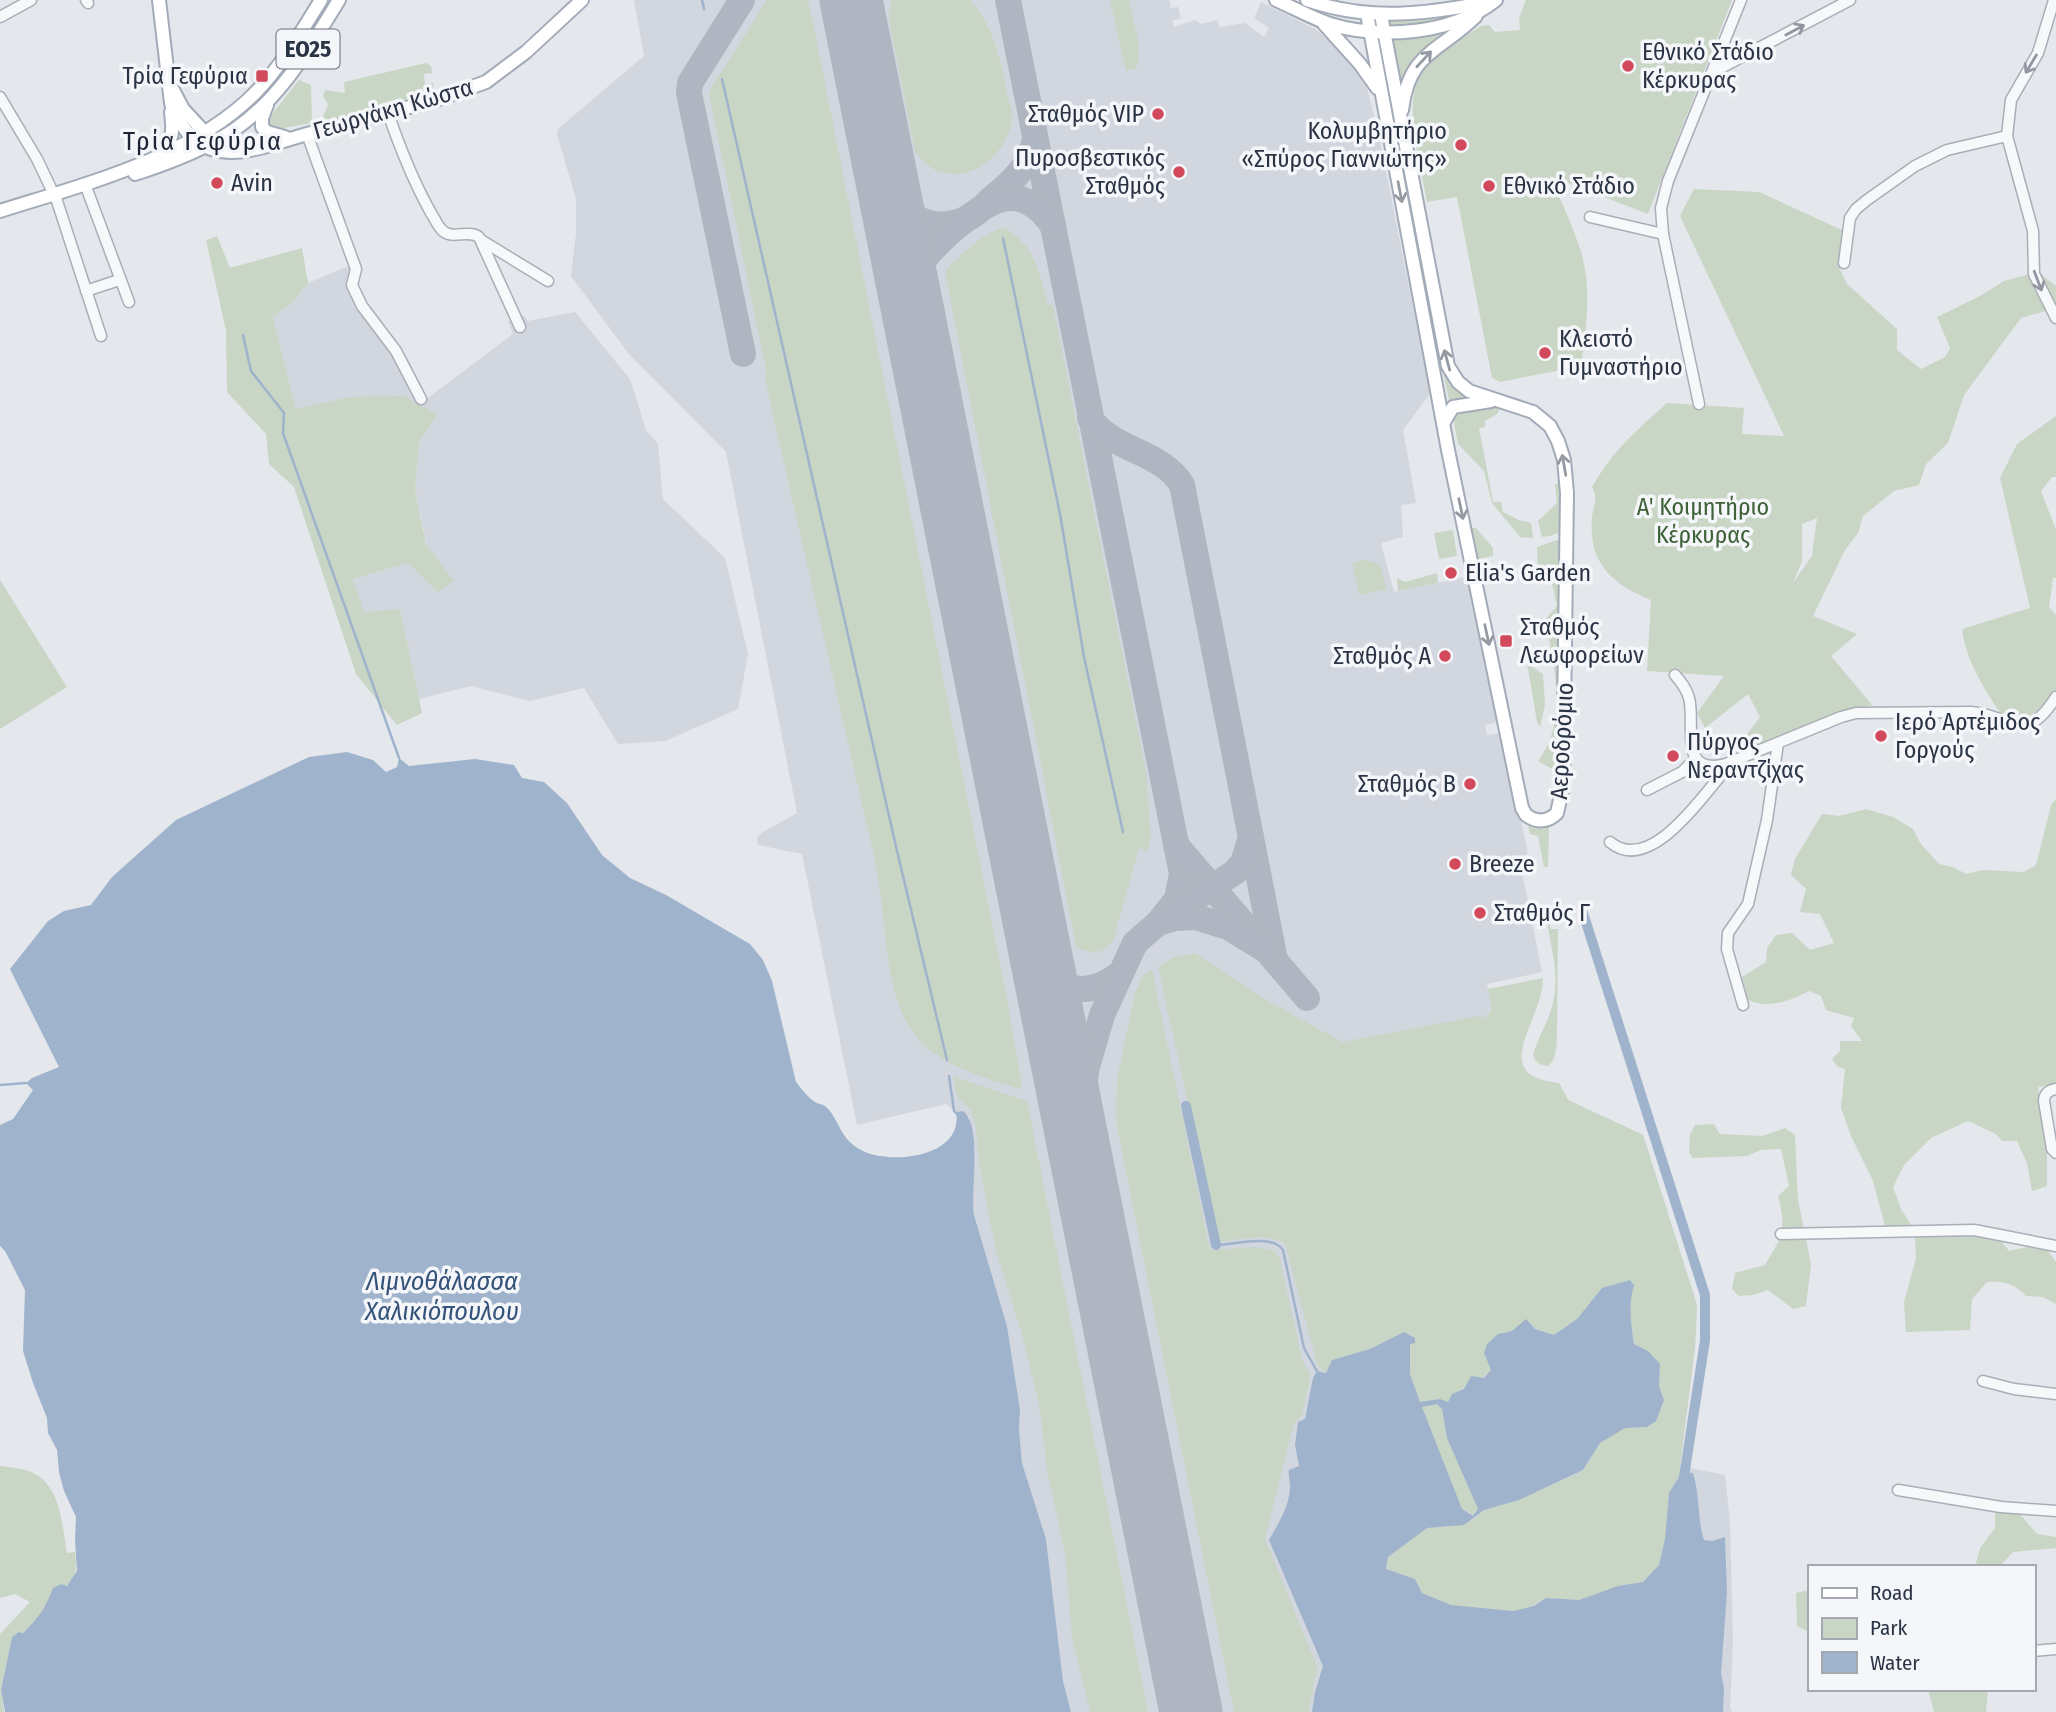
<svg xmlns="http://www.w3.org/2000/svg" width="2056" height="1712" viewBox="0 0 2056 1712" font-family="'Fira Sans Condensed',sans-serif">
  <rect width="100%" height="100%" fill="#e4e7ec"/>
  <!-- built -->
  <g fill="#d2d6de">
    <path d="M634,0h535l2,8 7,-1 3,12 -9,1 2,7 21,-7 6,4 16,-4 3,7 25,-4 19,14 5,-9 -15,-10 7,-16 54,27 25,20 20,25 7,14 11,43 52,262 -27,37 13,73 -15,2 2,32 -22,6 13,49 72,-15 31,145 -12,3 2,10 16,-2 25,121 -9,3 23,115 -55,12 5,23 -5,9 28,63 44,4 9,17 75,35 54,170 -2,42 -15,119 45,9 5,47 3,121 -3,65 2,4h-661l-8,-31 -17,-142 -24,-76 -3,-35 1,-18 -13,-84 -33,-111 -3,-18 4,-46 -6,-34 -10,-6 -3,1 -10,-8 -89,21 -55,-271 -44,-9 -1,-6 3,-5 37,-21 -71,-361 -98,-99 -57,-77 5,-43v-34l-19,-65 2,-6 85,-72z"/>
    <path d="M351,265l2,6 -3,9 46,74 19,38 13,6 85,-64 -5,-13 16,-5 4,5 47,-9 55,67 16,51 12,14 5,55 62,59 23,96 -10,55 -73,32 -47,3 -34,-56 -54,13 -59,-15 -52,13 -19,-90 -36,4 -12,-34 56,-16 29,29 -22,-102 4,-47 -70,-46 -53,13 -23,-93 19,-14 16,-20z"/>
  </g>
  <!-- green -->
  <g fill="#c9d6c5" fill-rule="evenodd">
    <path d="M767,0h40l3,8 195,981 16,90v9l-3,1c-27,-10 -57,-17 -80,-33 -47,-32 -49,-88 -55,-140 -2,-22 -6,-43 -10,-64l-104,-454 -4,-23 2,-1 -58,-280 4,-9z"/>
    <path d="M892,0h78c25,29 30,57 37,93 2,8 6,18 5,26 -3,31 -37,62 -68,54 -12,-2 -21,-12 -29,-21l-27,-137z"/>
    <path d="M1110,0h19c3,17 16,55 6,69l-9,2z"/>
    <path d="M1526,0h206l-84,214 -98,-38c11,25 23,50 31,76 11,35 5,79 0,114l-81,16 -8,-4 -35,-181 -30,5c-6,-38 -29,-106 0,-138 14,-15 36,-26 54,-38l8,-1 6,7 25,-2 -1,-12z"/>
    <path d="M1471,11l-42,12 -37,4 -4,-2v-5z"/>
    <path d="M1450,30l-34,27 -7,10 -8,22 -11,-51z"/>
    <path d="M1376,39h4l36,189 -4,1z"/>
    <path d="M426,63l5,3 1,7 -8,1 1,10 8,-1v7c-23,7 -90,33 -111,29l6,-14 -5,-9 2,-6 20,3 -1,-11z"/>
    <path d="M299,80l12,5 1,38 -29,5 -13,-1 -2,-8z"/>
    <path d="M1694,189l65,3 83,38 -2,39 7,15 50,45v21l24,19 24,-12 5,-9 -13,-31 43,-21 24,-15 34,-9 18,14v22l-35,10 -57,77 -16,48 -22,21 -7,21 -25,6 -31,25 -5,17 -13,17 -32,66 44,18 -26,22 41,49 -33,8 -97,41v-13l18,-24 -12,-23 -43,34 -8,-15 27,-37 -77,-5 4,-71c-39,-16 -63,-37 -59,-82 1,-14 7,-18 0,-31 21,-37 44,-56 75,-84l77,5 -2,26 42,2 -104,-220zM1817,518l-5,38 -19,27 9,-22v-37z"/>
    <path d="M1004,228c33,19 34,43 44,77h5l93,467 5,67 -3,12 -9,-3 -26,93c-10,14 -22,14 -37,5l-131,-675c13,-14 40,-40 59,-43z"/>
    <path d="M217,236l13,32 72,-20 6,35 -16,20 -19,14 23,92 53,-12 55,-1 33,19 -18,28 -4,47 11,54 28,37 -17,11 -29,-29 -55,16 11,33 36,-3 22,104 -25,12 -41,-51 -62,-187 -25,-23 -3,-30 -39,-42 -1,-61 -20,-91z"/>
    <path d="M1431,300l18,73 31,25 -30,6 -23,-103z"/>
    <path d="M1495,403l37,11 18,15 13,54 -1,48 -12,5 -8,1 -4,-16 19,-18 -2,-19 6,-1c-10,-54 -6,-59 -61,-76l-3,7 -12,7v6l-6,1 14,74h8l2,10 16,8 12,3 2,15 -13,-1 -28,-34 -8,-32 -26,-27 -5,-27 2,-4z"/>
    <path d="M2056,416v61h-4l-11,14 15,39v48h-3l-4,29 7,8v82l-21,25 -28,1c-19,-28 -41,-60 -45,-94l68,-21 -30,-130 17,-34z"/>
    <path d="M1469,528h7l17,20v8l-17,3z"/>
    <path d="M1453,530l4,26 -18,3 -5,-26z"/>
    <path d="M1557,540l5,1 -3,232 -21,-12c31,-40 16,-96 7,-141l12,-14 -8,-35 -11,2 -1,-26z"/>
    <path d="M1366,560l14,5 7,24 -28,6 -7,-32z"/>
    <path d="M1437,573l1,10 -40,8 -1,-13 8,4z"/>
    <path d="M0,580l67,107 -67,42z"/>
    <path d="M1527,663l16,11 2,30 -5,23 -3,-5z"/>
    <path d="M2056,799v285l-18,3 9,64v35l-15,5 -5,-28 -10,-22h-15l-6,-7 -28,-13 -37,17 -27,27 -11,22 8,22 12,19 76,8 13,6 7,9 23,-5 14,2 10,14v42l-13,-7 -17,-1c-12,-13 -22,-15 -39,-14l-15,17 -2,31 -64,2 -2,-30 12,-44 -1,-23 -29,-5 -13,-49 -22,-45 -10,-28 4,-39 -8,-3 -5,-7 8,-8v-10h22l-11,-15 3,-8 -28,-8 -5,-14 -12,-5c-18,10 -41,18 -61,9l-6,-23 24,-15 1,-14 9,-13 16,-2 18,17 24,-7 -14,-29 -20,-2 6,-23 -15,-14 4,-16 27,-45 17,2 27,-7 27,8 20,12 7,14 19,21 14,3 13,7 17,-4 41,2 12,-7 15,-60z"/>
    <path d="M1558,819v3l-9,5 -1,40h-4l-6,-31 -8,-2 -3,-13z"/>
    <path d="M1550,914v15h8l-1,108c-1,11 0,21 -9,29 -9,-1 -12,-3 -15,-11 5,-18 16,-34 20,-52 7,-29 -3,-59 -7,-88z"/>
    <path d="M1195,953l66,44 81,45 137,-26 4,2c13,-6 7,-18 5,-29l55,-11c1,41 -58,98 16,105l9,17 75,35 54,170 -2,42 -15,119 2,6 -13,21 -4,46 -6,26 -16,17 -19,3 -45,15 -28,-2 -9,2 -15,9 -14,2 -62,-6 -29,-12 -7,-14 -29,-10 2,-12 39,-29 21,-1 26,-8 10,-9 35,-10 64,-29 17,-28 25,-15 22,-1 17,-27 -5,-14 1,-21 -12,-14 -13,-7 -5,-23 1,-26 -29,-7 -25,31 -23,16 -19,-6 -37,5 -11,26 4,10c-12,13 -36,17 -43,32l-8,-3 -20,3 -10,-28v-31l-6,-11 -34,17 -38,11 -6,13 -9,-9 -32,-121c-20,-10 -44,-4 -66,-1l-61,-275 14,-9z"/>
    <path d="M1152,970l58,280 47,-3 17,3 6,10 23,103 8,11 -9,42 -8,7 -29,116 52,127 -8,46h-75l-118,-591 1,-42 18,-86 8,-18z"/>
    <path d="M953,1076l74,25 121,611h-58l-18,-75 -7,-84 -17,-78 -9,-71 -18,-73 -26,-84 -16,-84 -3,-35 -5,-18 -13,-11z"/>
    <path d="M1714,1124l6,10 42,2 23,-8 10,7 3,65 13,64 -5,42 -13,3 -25,-19 -15,5 -14,1 -7,-7 3,-16 30,-8c18,-31 22,-33 13,-69l11,-10 -8,-37 -20,1 -14,6 -54,2 -4,-6 1,-17 5,-10z"/>
    <path d="M1437,1404l5,5 5,29 31,71 -5,7 -3,-4 -8,-3 -40,-102z"/>
    <path d="M0,1466c9,1 19,2 28,5 33,10 34,54 39,82l8,-1c3,27 0,30 -24,42 -4,20 -21,36 -39,43l-11,53 3,22h-4v-78l30,-32 -15,-8 -15,4z"/>
    <path d="M1995,1511l23,1 19,22 19,3v11l-43,4 -14,15h-24l5,-19 15,-20z"/>
    <path d="M1809,1590v42l-12,-6 -1,-33z"/>
    <path d="M1928,1689h60l-2,23h-52z"/>
  </g>
  <!-- water -->
  <g fill="#9fb4cc" fill-rule="evenodd">
    <path d="M347,752l26,8 13,12 11,-5 2,-9 10,8 66,-7 39,6 8,13 22,4 23,21 35,52 28,23 36,17 84,49 13,16 9,21 24,101c6,7 11,15 19,20 3,2 7,2 10,4 14,11 14,34 38,45 29,14 101,6 93,-39l7,-1c20,16 7,78 11,104l33,111 13,84 -1,18 3,35 24,76 17,142 8,31h-1066l-4,-22 11,-53 7,-5 4,1c15,-14 23,-26 30,-45l8,-4 6,2 10,-15 -2,-32 1,-22 -12,-26 -5,-19 -2,-22 -9,-17 -1,-15 -14,-35 -10,-32 2,-61 -20,-39 -5,-5v-121l13,-6 20,-29 -7,-7 6,-5 27,-11 -49,-98 38,-48 16,-10 27,-6 21,-28 64,-57 133,-63z"/>
    <path d="M1630,1280l4,5c-6,20 -3,39 0,59l14,7 12,13 -1,22 5,14 -8,21 -9,6 -22,1 -25,15 -17,27 -64,30 -35,10 -20,15 -37,3 -39,29 -2,12 29,10 7,14 29,12 62,6 21,-5 12,-8 33,2 39,-14 25,-4 16,-17 6,-26 4,-46 13,-21 11,1c7,22 4,45 11,67l8,1 13,-4 2,55 -6,81 3,15 -1,24h-411l3,-20 8,-26 -54,-126c9,-16 21,-34 21,-54 0,-6 -2,-10 -1,-16l10,-4 -4,-21 3,-23 7,-3 8,-41 4,-7 9,2 6,-13 38,-11 34,-17 11,6v5l-5,1v30l10,28 20,-3 8,3 4,-8 12,-5 7,-13 13,2 7,-8 -7,-17 3,-9 11,-10 14,-3 14,-12 9,10 19,6 23,-16 25,-31zM1437,1404l5,5 5,29 31,71 -5,7 -11,-7 -40,-102z"/>
  </g>
  <g fill="none" stroke-linecap="round" stroke-linejoin="round">
    <!-- stream -->
    <g stroke="#9fb4cc" stroke-width="2.5">
      <path d="M702,0l2,9"/>
      <path d="M722,79l175,772 50,209"/>
      <path d="M1003,238l57,276 24,143 39,175"/>
      <path d="M243,335l8,36 33,42 -1,20 116,325"/>
      <path d="M949,1076l5,35 3,3"/>
      <path d="M0,1085l26,-2"/>
      <path d="M1216,1245c18,0 55,-12 67,5l21,98 14,25"/>
    </g>
    <!-- canal -->
    <g stroke="#9fb4cc" stroke-width="10">
      <path d="M1583,913l122,382v45l-22,143"/>
      <path d="M1186,1106l30,139"/>
    </g>
    <!-- taxiway -->
    <g stroke="#b0b6c1" stroke-width="26">
      <path d="M742,0l-52,83 -1,10 54,261"/>
      <path d="M852,0l1,13"/>
      <path d="M1008,0l174,874 -5,25 -19,24"/>
      <path d="M887,180c13,37 47,57 85,36 9,-5 16,-15 24,-21 20,-17 34,-31 39,-56"/>
      <path d="M911,301c0,-9 0,-18 4,-27 11,-24 59,-66 84,-74 24,-8 42,8 54,26"/>
      <path d="M1090,418c22,33 72,33 92,67l93,475"/>
      <path d="M1176,845l131,153"/>
      <path d="M1166,918l69,-46 8,-9 8,-26"/>
      <path d="M1037,937c3,11 5,26 13,36 18,24 48,18 68,2"/>
      <path d="M1087,1189l-6,-66 5,-53 16,-55 33,-72 23,-20 17,-5 21,-1 32,10 39,24"/>
    </g>
    <!-- runway -->
    <path stroke="#b0b6c1" stroke-width="63" d="M851,0l340,1712"/>
    <defs>
      <g id="minor">
        <path d="M86,0l2,3"/>
        <path d="M2054,0l-16,53 -27,47 -4,36 26,95 1,43 22,44"/>
        <path d="M0,17l31,-17"/>
        <path d="M1713,72l137,-72"/>
        <path d="M0,97l37,62 20,42 44,135"/>
        <path d="M388,113c12,35 25,68 43,100 4,6 7,14 12,18 10,9 25,-2 36,6l41,90"/>
        <path d="M307,134l49,135 -4,16 10,21 34,45 25,48"/>
        <path d="M85,184l44,118"/>
        <path d="M1590,217l73,17"/>
        <path d="M481,240l67,41"/>
        <path d="M1844,263l6,-45 6,-9 11,-9 48,-34 32,-16 60,-14"/>
        <path d="M86,291l33,-11"/>
        <path d="M1699,404l-36,-170 -2,-26 7,-27 73,-181"/>
        <path d="M1675,675c6,7 12,14 14,23 7,26 -12,79 37,66l115,-47 15,-4 115,-1c43,4 53,35 85,-15"/>
        <path d="M1647,790l35,-18 14,-14"/>
        <path d="M1610,842c38,33 90,-42 111,-67l5,-11"/>
        <path d="M1743,1005l-16,-56 1,-16 20,-29 19,-84 11,-77"/>
        <path d="M2056,1089c-7,1 -12,5 -12,12l8,48 4,4"/>
        <path d="M1781,1234l193,-4 82,16"/>
        <path d="M1983,1381l31,8 42,5"/>
        <path d="M1898,1490l103,17 55,4"/>
        <path d="M2033,1651l23,-2"/>
      </g>
      <g id="major">
        <path d="M159,0l12,103c2,10 7,17 13,25 29,43 83,17 123,6l129,-34 50,-18 40,-30 56,-52"/>
        <path d="M1276,0c18,8 36,18 54,24 52,16 123,10 166,-24"/>
        <path d="M1307,0c63,22 122,14 186,1"/>
        <path d="M1367,14l81,436 74,358 4,7c11,8 22,7 31,-2l6,-27 4,-293 -3,-33 -6,-19 -8,-15 -17,-14 -64,-21 -11,-9 -10,-16 -67,-351"/>
        <path d="M1324,24l36,40 17,24"/>
        <path d="M173,90l10,19 25,27"/>
        <path d="M267,105l-5,13v9l5,5 18,5"/>
        <path d="M1402,110c7,-59 38,-58 74,-94"/>
        <path d="M161,153c13,-11 12,-25 10,-41"/>
        <path d="M135,174c34,-11 69,-24 99,-44 47,-32 76,-83 105,-130"/>
        <path d="M0,211c85,-27 193,-54 256,-119 26,-27 45,-60 65,-92"/>
        <path d="M1444,422l9,-15 38,-6"/>
      </g>
    </defs>
    <!-- minor casing -->
    <use href="#minor" stroke="#a9aeb7" stroke-width="13"/>
    <!-- major casing -->
    <use href="#major" stroke="#a3abb8" stroke-width="16"/>
    <!-- minor -->
    <use href="#minor" stroke="#f7f8fa" stroke-width="10"/>
    <!-- major -->
    <use href="#major" stroke="#fff" stroke-width="12"/>
  </g>
  <!-- one-way arrows -->
  <defs><path id="oneway-shaft" d="M-6 0H5M1.5-3L5.5 0L1.5 3" fill="none" stroke-width="1.6" stroke-linecap="round" stroke-linejoin="round" transform="scale(1.75)"/></defs>
  <g stroke="#9196a0">
    <use href="#oneway-shaft" transform="translate(1795 30) rotate(-28)"/>
    <use href="#oneway-shaft" transform="translate(2031 64) rotate(121)"/>
    <use href="#oneway-shaft" transform="translate(2038 281) rotate(69)"/>
  </g>
  <g stroke="#959aa2">
    <use href="#oneway-shaft" transform="translate(1424 59) rotate(-47)"/>
    <use href="#oneway-shaft" transform="translate(1400 192) rotate(79)"/>
    <use href="#oneway-shaft" transform="translate(1447 360) rotate(-105)"/>
    <use href="#oneway-shaft" transform="translate(1564 465) rotate(-100)"/>
    <use href="#oneway-shaft" transform="translate(1461 509) rotate(78)"/>
    <use href="#oneway-shaft" transform="translate(1487 635) rotate(78)"/>
  </g>
  <!-- markers -->
  <g fill="#d1495b" stroke="#f4f6f9" stroke-width="2.5">
    <circle cx="1628" cy="66" r="7"/>
    <rect x="255" y="69" width="14" height="14" rx="3.5"/>
    <circle cx="1158" cy="114" r="7"/>
    <circle cx="1461" cy="145" r="7"/>
    <circle cx="1179" cy="172" r="7"/>
    <circle cx="217" cy="183" r="7"/>
    <circle cx="1489" cy="186" r="7"/>
    <circle cx="1545" cy="353" r="7"/>
    <circle cx="1451" cy="573" r="7"/>
    <rect x="1499" y="634" width="14" height="14" rx="3.5"/>
    <circle cx="1445" cy="656" r="7"/>
    <circle cx="1881" cy="736" r="7"/>
    <circle cx="1673" cy="756" r="7"/>
    <circle cx="1470" cy="784" r="7"/>
    <circle cx="1455" cy="864" r="7"/>
    <circle cx="1480" cy="913" r="7"/>
  </g>
  <g text-anchor="middle" dominant-baseline="central" stroke-width="7" stroke-linejoin="round" paint-order="stroke">
    <!-- shield labels -->
    <rect fill="#f4f6f9" stroke="#676e7b" stroke-width="2" x="276.5" y="29.5" width="63" height="39" rx="5"/>
    <g font-size="23" font-weight="bold" fill="#2b3445">
      <text x="308" y="49">ΕΟ25</text>
    </g>
    <!-- poi labels -->
    <g font-size="24" fill="#2b3445" stroke="#f4f6f9" text-anchor="start">
      <text x="1642" y="52">Εθνικό Στάδιο<tspan x="1642" dy="28">Κέρκυρας</tspan></text>
      <text x="248" y="76" text-anchor="end">Τρία Γεφύρια</text>
      <text x="1144" y="114" text-anchor="end">Σταθμός VIP</text>
      <text x="1447" y="131" text-anchor="end">Κολυμβητήριο<tspan x="1447" dy="28">«Σπύρος Γιαννιώτης»</tspan></text>
      <text x="1165" y="158" text-anchor="end">Πυροσβεστικός<tspan x="1165" dy="28">Σταθμός</tspan></text>
      <text x="231" y="183">Avin</text>
      <text x="1503" y="186">Εθνικό Στάδιο</text>
      <text x="1559" y="339">Κλειστό<tspan x="1559" dy="28">Γυμναστήριο</tspan></text>
      <text x="1465" y="573">Elia's Garden</text>
      <text x="1520" y="627">Σταθμός<tspan x="1520" dy="28">Λεωφορείων</tspan></text>
      <text x="1431" y="656" text-anchor="end">Σταθμός Α</text>
      <text x="1895" y="722">Ιερό Αρτέμιδος<tspan x="1895" dy="28">Γοργούς</tspan></text>
      <text x="1687" y="742">Πύργος<tspan x="1687" dy="28">Νεραντζίχας</tspan></text>
      <text x="1456" y="784" text-anchor="end">Σταθμός B</text>
      <text x="1469" y="864">Breeze</text>
      <text x="1494" y="913">Σταθμός Γ</text>
    </g>
    <!-- street labels -->
    <g font-size="24" fill="#2b3445" stroke="#f4f6f9">
      <text transform="translate(393 109) rotate(-16)">Γεωργάκη Κώστα</text>
      <text transform="translate(1562 741) rotate(-87)">Αεροδρόμιο</text>
    </g>
    <!-- park labels -->
    <g font-size="24" fill="#3f6138" stroke="#f4f6f9">
      <text x="1703" y="507">Α' Κοιμητήριο<tspan x="1703" dy="28">Κέρκυρας</tspan></text>
    </g>
    <!-- neighbourhood labels -->
    <g font-size="26" letter-spacing="2" fill="#1d2536" stroke="#f4f6f9">
      <text x="203" y="141">Τρία Γεφύρια</text>
    </g>
    <!-- water labels -->
    <g font-size="26" font-style="italic" fill="#34527a" stroke="#f4f6f9">
      <text x="442" y="1281">Λιμνοθάλασσα<tspan x="442" dy="30">Χαλικιόπουλου</tspan></text>
    </g>
  </g>
  <!-- legend -->
  <rect x="1808" y="1565" width="228" height="126" fill="#f4f6f9" stroke="#a4a8b1" stroke-width="2"/>
  <rect x="1822" y="1588" width="35" height="10" fill="#ffffff" stroke="#a4a8b1" stroke-width="2"/>
  <text x="1870" y="1600" font-size="21" fill="#2b3445">Road</text>
  <rect x="1822" y="1618" width="35" height="21" fill="#c9d6c5" stroke="#a4a8b1" stroke-width="2"/>
  <text x="1870" y="1635" font-size="21" fill="#2b3445">Park</text>
  <rect x="1822" y="1652" width="35" height="21" fill="#9fb4cc" stroke="#a4a8b1" stroke-width="2"/>
  <text x="1870" y="1670" font-size="21" fill="#2b3445">Water</text>
</svg>
